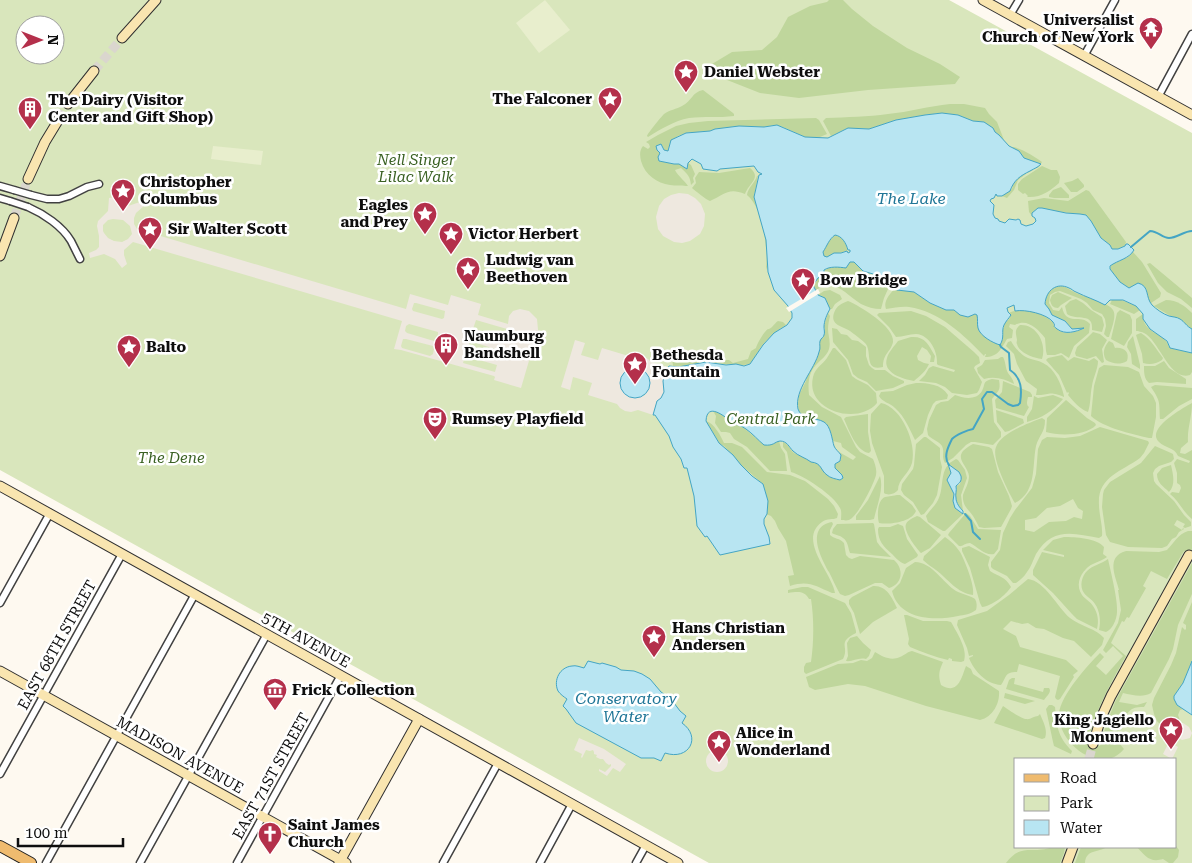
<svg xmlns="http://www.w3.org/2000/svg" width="1192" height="863" viewBox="0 0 1192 863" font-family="'Roboto Serif',serif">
  <rect width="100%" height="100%" fill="#fef9f0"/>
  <!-- green -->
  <path fill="#d9e6bc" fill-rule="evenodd" d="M0,0h949l243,133v730h-483l-709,-393zM25,25h30v30h-30zM1016,759h160v88h-160z"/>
  <!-- forest -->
  <g fill="#bfd69c" fill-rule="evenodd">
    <path d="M829,0h14l9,9 21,17 34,22 33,16 20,13 -5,7 -87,6 -69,8 -39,-5 -38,-15 -10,-14 20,-12 30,-2 15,-13 11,-20 22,-11 17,-4z"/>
    <path d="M703,90l30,23 1,1v2c-15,2 -30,0 -45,2 -15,3 -28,11 -41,19l-1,-1c1,-3 14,-19 17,-22 5,-4 13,-5 18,-8 10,-5 10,-14 21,-16z"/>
    <path d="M950,104h14l21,4 4,6 8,8 7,18 -20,-18 -11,-1 -15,-6 -16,-2 -17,2 -29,5 -27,9 -21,-1 -17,8 -8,-15 3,-3c21,-1 42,-1 62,-4 21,-2 41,-8 62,-10z"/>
    <path d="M816,118l3,2 8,14 -7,3v1l-15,-1 -22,-10 -9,-2 -10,2 -25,-1 -24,3 -5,2 -24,2 -8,3 -8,6 -2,9 -4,-1 -3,-6 -5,2 4,7 -1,2v6l15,3h5l8,5 1,-6 3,2 4,9 -2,4 1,4 -3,3c-1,-9 -3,-10 -10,-17l-6,2c3,6 9,10 13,16h-2c-5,-1 -10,0 -16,-1 -13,-2 -25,-10 -29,-24 -1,-5 -2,-10 2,-15l5,3 2,-2 -1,-3 -3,-2 12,-7 18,-9 13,-3 19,-2z"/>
    <path d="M1012,147c8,0 25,11 30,15l-3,5 -9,4 -12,9 -4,10 -7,8 -5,-2 10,-7c2,-15 21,-15 28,-25l-16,-6z"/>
    <path d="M1042,166l9,4h6l3,7 -1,6c-9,8 -18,15 -32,14l1,-1 -3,-3 -2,1 -5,-4v-6l4,-5z"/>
    <path d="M750,168c12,10 -1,15 -5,26 -17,-7 -21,1 -35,7 -5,-2 -13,-9 -18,-13l4,-5 -1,-5 4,-6 20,1z"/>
    <path d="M757,176h1l-4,21 12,43 1,30 -1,-3c2,-20 -3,-59 -19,-72 1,-8 8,-12 10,-19z"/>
    <path d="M1078,178l6,7v2l-7,5h-6l-7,-9 8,-2z"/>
    <path d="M1061,187l8,8v3h-15l-5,-1v-2l4,-5z"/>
    <path d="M1086,190l3,1 37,51 -1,4 -7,3h-6l-2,-4 -9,-7 -10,-17 -5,-6 -32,-4 -14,-3 -7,5 -1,3 -3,-4 -1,-11 16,-3 24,3z"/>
    <path d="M835,235c7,1 11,8 13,15 -4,3 -10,2 -15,4 -2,1 -4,2 -6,3l-3,-1 -1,-4c4,-6 6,-13 12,-17z"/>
    <path d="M1133,252l9,10 19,31 -1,4 -9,6 -3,-4 -2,-11 -12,-2 -5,2 -9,-6 -10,-13 2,-5 16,-7z"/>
    <path d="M853,261l3,2 7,8 10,3 15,10v5l-4,9 -3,11c-7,0 -14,-2 -20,-5 -16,-10 -25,-26 -45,-14l-3,-5c11,-16 14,-20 33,-17l4,-6z"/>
    <path d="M1150,263l42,35v10l-11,-9 -14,-7 -9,-9 -11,-19z"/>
    <path d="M1060,285c6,2 9,4 14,7 9,5 33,9 39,18 4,6 -2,20 -4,27h-2l-3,-3 2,-8 -1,-7 -3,-5 -9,-4 -6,-7 -6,-4 -21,-8 -5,1 -5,3 -1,8 4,7 6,1 3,-4c4,20 19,6 28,17l-1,9 -15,13 -5,12 -8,-5 -6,2h-8l-1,-4 -1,-13c-7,-9 -18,-20 -30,-13l-5,-1 -1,3 4,3 -1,8 -5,1c-6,10 -9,18 -22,18l1,-3h-1l-1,2c-20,-21 -45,-45 -75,-49 -7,-1 -15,1 -23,2 -3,-8 4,-15 9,-21l5,2 14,2 16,11 16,7h8l16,5 5,-1 2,1 2,15 2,3 16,11 6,-8v-6l2,-7 4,-4 2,-4 -2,-2c11,-7 32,0 41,7 6,4 1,1 5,7 6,9 21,6 29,1l-8,1h-4l-6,-7 -14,-7 -7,-12v-4l4,-7 5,-5z"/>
    <path d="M830,290l10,5 2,4 -7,5 -3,5h-2l-5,-11 -7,-3 6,-4z"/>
    <path d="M1058,292l14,6 -11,7 -3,3c-5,0 -7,-3 -8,-8l2,-5z"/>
    <path d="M1076,299l7,4 8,7 11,7 2,8 -2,7 -10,-2c2,-18 -15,-9 -25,-16l-2,-8 5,-5z"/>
    <path d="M1112,300h9l15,6 4,4 -6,4 -24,-10z"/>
    <path d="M1166,300c11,0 19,6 26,13v16l-38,-23z"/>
    <path d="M848,301c12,5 47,26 45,41 -2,10 -10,11 -10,25 -20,5 -10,-16 -18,-24 -3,-3 -11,-9 -15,-12 -8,-5 -20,-6 -16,-18 3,-8 7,-9 14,-12z"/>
    <path d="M1120,310l10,5 2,5v13l-8,13 -13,-7 6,-26z"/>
    <path d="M911,311l15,5 19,11 29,25 5,5 1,6 -5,3 -1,2 8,14 -3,8 -2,3 -10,2 -15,-2 -7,-6 -9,-4 -17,-2 6,-6 4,-7 4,-2 21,6 1,-2 -17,-5 -1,-1c1,-12 -7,-29 -21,-30 -7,0 -13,3 -20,3l-7,-10 -12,-12 2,-2z"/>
    <path d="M828,313l2,3c-1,4 -2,9 -2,13 0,6 3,13 1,20 -2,7 -8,10 -13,16 -8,8 -8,20 -7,30l13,12 19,10 15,30 4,5 13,7c2,5 4,10 3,16 -2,9 -18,41 -27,45 -4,1 -5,0 -8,0 0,-4 1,-9 -1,-12 -5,-12 -37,-33 -49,-36l-4,-20 -4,-5v-5c5,2 7,7 11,11 7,4 16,6 23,10 9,6 11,19 25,16l1,-3 -9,-9 1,-3 6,-4v-5l-2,-3 14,8 3,-3 -14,-10 -1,-4 -8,-2c-3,-5 -4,-12 -7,-18l-20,-6 -7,-5 -1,-8 1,-9 7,-14 1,-6 12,-23 1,-12 5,-10 -1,-4z"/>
    <path d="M1143,314c-1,20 22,18 26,33 7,4 15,3 23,6v19l-2,3c-20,7 -31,-35 -46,-42 -1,-1 -7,-2 -8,-2v-12z"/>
    <path d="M778,321l5,1 3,3c-10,6 -23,17 -28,27 -3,4 -5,10 -9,12 -5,3 -34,-1 -42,-2 -4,0 -7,2 -11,3 -6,1 -18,3 -23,1l-1,-9 3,-6 17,2 28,7h9l4,3 15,-4 3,-8 5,-3c1,-4 6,-13 9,-16 4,-5 2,-1 7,-5 2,-2 4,-5 6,-6z"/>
    <path d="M1020,325c17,-1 27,19 22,34 -8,-1 -23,-6 -25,-15 -1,-1 0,-3 0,-4 -1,-7 -3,-10 3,-15z"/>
    <path d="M832,328l5,1 4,5 6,1 5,5 6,1 8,6v9l3,9 3,3 3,2h10l8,6 11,5v2l-11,5 -17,3 -9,-9 -9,-4 -5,-4 -5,-14 -15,-18z"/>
    <path d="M1093,332l7,2 7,6 -5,9 2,13 -2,1 -6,-7 -9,3 -11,-3 -1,-3 2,-6 10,-9z"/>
    <path d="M1141,333c10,6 15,16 22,25l-1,2c-6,4 -12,5 -19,3l-1,-9 -6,-19 2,-1z"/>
    <path d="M1133,336l7,29v4l-8,-5 -1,-10 -4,-7 1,-5z"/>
    <path d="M911,337c14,-1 17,7 24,19l-1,6h-4l1,-6 -4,-6 -5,-3 -5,9 1,4 6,3 5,1c-3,7 -9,12 -15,17 -11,-2 -32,-8 -27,-23 1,-5 8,-13 11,-17z"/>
    <path d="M1011,341c3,6 11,15 17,17 5,2 10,2 15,5 12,6 18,20 21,33v1c-16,-7 -15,-1 -28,-2l1,-6 -11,-8 -9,-17 -3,-10 -8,-8 2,-4z"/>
    <path d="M1109,341l4,2 2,5c9,-1 15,4 12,13 -7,4 -14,3 -21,-1 -4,-7 -2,-13 3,-19z"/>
    <path d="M833,348h2l11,12 6,16 4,3 12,6 8,8 1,10c-19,23 -72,8 -64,-26 2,-9 9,-12 14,-19 2,-3 4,-7 6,-10z"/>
    <path d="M1062,355l6,6 6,-4 15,4 5,-3 4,3c0,8 -5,17 -6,25 -2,9 -1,17 -4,26 -8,-3 -15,-11 -20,-17l1,-2 -1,-1 -1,1 -8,-18 -13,-15 2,-2z"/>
    <path d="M1001,357h2c3,5 2,11 5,16 3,4 5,6 6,11 -9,-5 -19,-8 -30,-5l-6,-6 -1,-5 5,-3 3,-5 13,-1z"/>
    <path d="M1164,361l5,7 17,11v5l-29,-2 -8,1c-5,-4 -5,-11 -5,-17h11z"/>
    <path d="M1104,365l24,2 11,5 5,14 9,10 3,7v14l-4,21h-3c-17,-4 -45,-10 -58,-22l3,-30 5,-18z"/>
    <path d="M992,379l7,1c2,11 -1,11 -7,19l2,23 7,10v5l-8,8 -18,-3h-4l-5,3 -13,13 -8,5c-4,-7 0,-11 -3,-17 -3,-5 -11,-7 -14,-11l-1,-6 2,-9 7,-15 5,-3 7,-1 7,-6c8,3 21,6 27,-4 4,-8 0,-9 10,-12z"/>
    <path d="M1003,381l27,11 2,3v2h-4c-1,4 -2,8 1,10l-5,9 -28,-8 -1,-8 7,-8z"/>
    <path d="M916,383c12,0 25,1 32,12l-1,4 -11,2 -3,3 -5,11 -5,18 -8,7c-6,-12 -10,-23 -20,-32 -5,-5 -13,-6 -16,-12l2,-4 12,-1 14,-6z"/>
    <path d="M1155,385l37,3v11l-13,7 -16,13h-3c-1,-17 1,-17 -9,-32z"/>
    <path d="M1053,395l10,4c-10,12 -21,19 -36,23v-5l5,-8 2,-13 4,2z"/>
    <path d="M1066,400l21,18 8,5 1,2c-10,11 -37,11 -50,7l1,-14z"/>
    <path d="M881,403c21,4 36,41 31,60 -3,11 -14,16 -14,27 -3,4 -10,6 -14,3v-17l-12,-33 -2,-12 1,-17z"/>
    <path d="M1192,403c0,14 -5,26 -4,39l-7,6 -1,5 5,1 7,-4v69c-9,-7 -13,-18 -22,-25l2,-2 7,1 2,-5 -1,-3 -3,-2v-10l-3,-10 3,-4 12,4 1,-2 -12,-5c-4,-9 -13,-8 -19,-14 -14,-13 24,-34 33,-39z"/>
    <path d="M996,410l27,9 1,4 -15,8 -4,1 -8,-10z"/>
    <path d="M713,411l8,2 12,10 11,5 20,17h5l10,-4 2,7 4,6 2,17h-17l-23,-24 -13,-8 -4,-6 -4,-1h-5l-6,-9 1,-7z"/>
    <path d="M868,414v18l3,19 -2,2c-13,-2 -20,-23 -25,-34l2,-2z"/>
    <path d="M1042,418l3,2c0,13 -6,15 -9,26 -4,20 1,46 -21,57 -6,-10 -24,-45 -19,-56 5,-14 33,-24 46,-29z"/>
    <path d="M706,421c8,2 15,15 18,22h8l10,4 25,25 23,3 15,6 23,18 6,7 4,8 -1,4c-4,2 -10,0 -15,4 -25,18 10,51 13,71h-3c-17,-7 -23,-13 -42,-7l-2,-10 6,-1 -8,-34 -8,-13 -3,-7 -4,-5 -5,-2 -1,-24 -2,-6 -22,-19 -17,-19 -4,-2z"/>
    <path d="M1100,427l48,14 1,2 -5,10 -4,5c-19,14 -43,19 -41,47 0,10 4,21 3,31l-3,2c-26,-5 -47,-11 -63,16 -3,6 -5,13 -9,18 -3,5 -7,8 -11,11h-3l-6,-7 -14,-7 -2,-2v-5l9,-12 3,-17 7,-15 5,-8 17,-22 4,-14 2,-25 4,-9 5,-3 18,1 15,-2zM1073,499l5,9 5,3 -1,8 -8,-2 -8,4 -17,1 -15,10 -9,-2v-10l11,-2 11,-10 13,-2z"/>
    <path d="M924,437h2l14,11v11l2,8 -5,28 -4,8 -5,6 -4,5 -3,1 -8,-13 -9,-7 -3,-5 1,-6 11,-15 1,-4 2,-21z"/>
    <path d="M973,444l16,3 3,2 6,23 11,24 3,10 -1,3 -10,18 -17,1 -5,-1c-2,-4 -4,-8 -6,-11 -5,-7 -11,-11 -10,-21 2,-6 6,-12 6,-19 -1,-10 -13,-16 -6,-25 3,-3 6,-5 10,-7z"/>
    <path d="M1155,446l16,7 2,1 1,5 -3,3 -12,4 -4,3 -2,4 1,8 2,3 18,17 10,14 7,7v4l-6,2 -2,-1 2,-3 -8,-4 -3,5 8,5 1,-2 1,1 -5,3 -3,5 -4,2 -5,7 -5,2 -34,-1 -18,-5 -4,-7 -4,-28 1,-13 1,-4 6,-8 31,-19z"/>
    <path d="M956,459l2,1 7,10 2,8 -6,17 2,16c-3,-4 -7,-8 -7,-13 -1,-4 1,-8 0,-12l3,-1 2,-3 -9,-15 -4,-3z"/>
    <path d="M948,465l3,8 -1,11 4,10 -1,7 2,7 8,6 -18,17h-2l-15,-9 -2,-6c4,-6 9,-10 12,-16 6,-11 2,-26 10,-35z"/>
    <path d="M1171,465c2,9 5,20 -2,27 -6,-6 -12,-9 -12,-18l5,-6z"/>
    <path d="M880,476c4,13 -3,29 -6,43l-4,1h-14v-4l12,-16z"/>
    <path d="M897,495h3l12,10 4,6c-4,11 -27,14 -37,12 -2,-6 -2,-23 6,-26 4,-1 9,-1 12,-2z"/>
    <path d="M966,513l4,3 8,13 23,1 -3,19 -4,5c-9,2 -16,-7 -24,-11 -5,0 -8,4 -11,3l-11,-11 1,-2z"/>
    <path d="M917,516l3,1 21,18 -11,13 -9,5c-5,-5 -18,-22 -15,-29 2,-4 7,-6 11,-8z"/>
    <path d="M832,522l1,2 -3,6v5c4,4 10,3 14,8l2,12 3,3 3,1 8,-3 34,4c10,9 9,24 -5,28l-7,-5h-7l-26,12 -4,1 -5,-2c-4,-7 -7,-14 -11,-22 -8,-14 -24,-45 3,-50z"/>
    <path d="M873,523l1,1 3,18 3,4 11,11 -41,-4c-2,-5 -2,-12 -7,-15 -3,-3 -8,-3 -11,-5l1,-4 4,-5z"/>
    <path d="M898,524l5,2 4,13 11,16 -1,2 -12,7c-6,-2 -9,-6 -13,-10 -9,-8 -14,-13 -14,-25l1,-2h11z"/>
    <path d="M1188,531h4v24l-8,-4 -17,28 -16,-8 -8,15 3,2 -17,30 -2,-1 -3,5 -2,-1 -11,22 15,13c-15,27 -32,56 -38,86l12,4 7,-24 9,-22 76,-137v31l-14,31 -5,24 -4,10 -18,34c-8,5 -19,2 -28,0l-4,9 18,3 10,-3 -3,5c-4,0 -8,0 -12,2 -9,6 -17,23 -13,33 1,2 4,6 5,7 -4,5 -10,9 -16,10 -24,4 -50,-22 -49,-45 1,-18 29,-49 41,-61l4,4 -8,9 10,9 17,-19 -10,-10 -7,7 -3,-3 15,-27 3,-13 -3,-20h1c-3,-13 -14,-33 7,-39l33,1 8,-2c7,-7 11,-16 21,-19z"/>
    <path d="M945,537c6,4 11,9 15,15 5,9 15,34 13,43 -16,-2 -25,-16 -37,-25 -4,-3 -9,-6 -13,-10l1,-4z"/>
    <path d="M1064,537c11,0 33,1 40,10l-1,7 4,3c-7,5 -16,6 -21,12 -7,7 -10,17 -4,26 3,4 8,6 11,11 5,7 6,15 4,23l-20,-10 -5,-5 -19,-21 -20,-18v-5l9,-18 22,5v-2l-21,-5 10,-10z"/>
    <path d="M969,546l21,11 -2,8 2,6c9,6 15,5 21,16 -5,8 -19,19 -29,20l-2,-4 -10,-35 -8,-17v-3z"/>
    <path d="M1108,559c3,14 10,41 9,53 0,7 -5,18 -11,20l-7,-2c2,-8 1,-19 -4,-26 -3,-5 -8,-7 -11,-11 -5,-7 -2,-17 3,-22 6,-6 14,-7 21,-12z"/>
    <path d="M915,562c17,0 28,21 41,29 5,3 16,5 19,8 2,3 2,8 1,11 -5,4 -12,5 -18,6 -24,5 -59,4 -66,-25l8,-8 6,-15z"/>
    <path d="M1028,579c17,2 30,29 42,39 10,8 27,11 34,20l-2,7 -11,12 -17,-16 -11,-3 -19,-9 -8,-1 -8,-5 -6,1 -11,-3 -8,8 13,7 4,11 46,13 12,11 -5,4 1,2 -14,22 -2,1 -2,-1 -1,-2 5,-21 -41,-12 -2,8c-13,0 -10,5 -16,13 -15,-1 -27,-14 -32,-27l4,-2v-1l-4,1 -2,-8 -10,-23 1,-5 29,-9 22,-16z"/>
    <path d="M873,586c13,-1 19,11 24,22l-24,14 -13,12 -6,-21 -5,-9v-4l3,-3z"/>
    <path d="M802,587h6l37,16 6,10 5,18v2c-20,10 -6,13 -13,26l-37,15 -2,-2v-5l2,-4 5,-1c3,-21 3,-43 0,-63h-2c-5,-9 -12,-7 -21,-6v-3z"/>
    <path d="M1192,602v59l-9,22 -9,13 7,12 2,1 -3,1 -2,5 3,8c-5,-1 -9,1 -10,7l3,5 -3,1 -14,-15 -3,-7 -2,-9 2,-7 17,-33 5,-12 6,-26 3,3 1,-1v-4l-3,-2z"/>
    <path d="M904,615h3l16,6h24l4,1c6,11 17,27 13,39l-3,1 -9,-1v-2l-3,-1 -1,2c-13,-3 -26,-8 -38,-13l-2,-3 1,-5z"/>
    <path d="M857,636l6,7 8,7 -2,6 -3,3c-8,-2 -13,3 -20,2l2,-5 -1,-13 3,-5z"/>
    <path d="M912,651l31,11c-4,9 -5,13 -2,23 17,10 20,-6 25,-19l5,3 2,5 26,17c1,12 -6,26 -19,29l-54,-14 -61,-20 -17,-2 -33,6 -6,-3 -3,-10 32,-13 15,-1 8,-3 6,1 5,-3 3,-6c8,5 16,9 25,5 5,-2 7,-5 12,-6z"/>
    <path d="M1012,678h3l-1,6 29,8 1,-4h5c3,4 -2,8 -5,12l-38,-11 3,-9z"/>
    <path d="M1005,693l30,8 -10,3 -21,-6z"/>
    <path d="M1049,705h3l3,2c2,19 2,29 17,44l-1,3 -17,-8 -1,-4 -7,-33z"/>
    <path d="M1003,706c4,3 19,13 23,13 4,1 8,-3 12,-3l2,-2c3,8 8,15 5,24l-3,1 -48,-16z"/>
    <path d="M1176,846l3,4 -1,7 -5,6h-4l-6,-4c-13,4 -18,-3 -26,-12z"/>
    <path d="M1052,847h13l-1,6 -4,10h-54c16,-21 26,-8 46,-16z"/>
    <path d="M1081,847h26c-9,6 -21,2 -22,16h-10z"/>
  </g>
  <!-- pitch -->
  <g fill="#e8eecd">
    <path d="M545,0l25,30 -31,23 -23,-30z"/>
    <path d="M213,146l50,5 -2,14 -50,-6z"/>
  </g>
  <!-- plaza -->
  <g fill="#eee8df" fill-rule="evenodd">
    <path d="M679,193l9,1 7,4 6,6 4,10 -1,12 -4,8 -10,7 -8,2 -8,-1 -11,-6 -5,-7 -2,-12 3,-11 5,-7 7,-4z"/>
    <path d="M115,197l6,6 7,3 15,-5 2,4 -9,8 -2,5v6l3,5 269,80 4,-15 38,11 3,-10 30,9 -3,11 30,9 1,-8 4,-5 7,-2 9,2 8,8 1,11 -17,58 -27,-8 1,-3 -1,-1 -93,-26 -7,-1 8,-28 -269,-79 -9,8v5l3,9 -5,4 -7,-9 -11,-5 -14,4 -1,-5 7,-3 3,-3v-11l-2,-10 1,-5 10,-10 1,-13zM113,219l10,1 7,6 2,8 -4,5 -6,3 -8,-1 -6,-3 -4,-5 -1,-2v-6l5,-5zM414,303h2l29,8 -1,7 -2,1 -29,-8 -1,-2zM476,320l31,9 -2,9 -32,-9zM409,324l29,8v2l-1,6 -3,1 -27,-8 -2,-2 1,-5zM403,339h3l27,7 1,3 -1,5 -3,2 -28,-8 -1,-2zM470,341l31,10 -2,9 -32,-10zM465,356l32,9 -2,7 -32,-9z"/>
    <path d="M575,340l10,3 -4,12 17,5 4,-12 30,9 5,-2 6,1 5,3 3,3 16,5 -4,14 1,11 -3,6 -4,3 -4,14 -15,-5 -7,2 -6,-1 -5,-3 -3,-4 -29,-9 4,-12 -12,-4 -7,-2 -3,13 -9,-3zM634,369l15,19 -5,8 -23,-10 -1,-5 5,-8z"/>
    <path d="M1177,723h6l6,4 3,6 -2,5 -8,2 -9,-5 -2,-5 1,-3z"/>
    <path d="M579,738l25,11 22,15 -6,8 -7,-4 -6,8 -8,-5v-2l6,3 6,-6v-2l-2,1 -3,-2 -3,-4h-3l-4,-2 1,-2 -3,-1v-2l-1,-2 -3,1 -4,-1 -4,8 -1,-1 1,-3 -8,-4z"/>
    <path d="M1169,742l9,5 -6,12 -9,-5z"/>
    <circle cx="717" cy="761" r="11"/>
  </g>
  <!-- water -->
  <g fill="#b8e5f2" stroke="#44a5c4" fill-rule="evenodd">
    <path d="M942,113l16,2 15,6 11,1 9,6 2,4 4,3 10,11 10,5 5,7 17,6c-4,4 -6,4 -11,7 -10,5 -16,9 -20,20l-8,5h-5l-1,-2 -2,4 -3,1 -1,2 4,4 -1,9 2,4 3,1 1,2 6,2 4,-4 7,1 2,-1 2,1 1,4 5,2 7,-2 3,-3 -1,-3 -3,-2v-3l6,-5h4l24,5 14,1 6,1 5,6 10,17 9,7 2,4h6l7,-3 1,-2h2l6,6c-5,9 -16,10 -24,16v3l10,13 9,6 9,-5c12,3 7,14 14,22 4,4 11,9 17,11 4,1 8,1 11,3 5,3 6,7 12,10v24l-22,-5 -3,-7 -17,-12 -7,-10v-5l-7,-8 -13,-6h-13l-5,5c-9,-5 -19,-8 -29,-13 -3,-1 -4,-3 -7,-4 -12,-6 -23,2 -24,16l4,5 3,6 13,6 7,8 12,-1c-8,4 -19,7 -27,1 -6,-5 0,-1 -4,-7 -6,-8 -28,-13 -38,-11l-1,-6 -7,3 1,4 3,3c-2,3 -5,6 -7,10 -3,7 1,12 -4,20 -7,-2 -20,-9 -22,-17 -1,-4 0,-9 -1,-13l-2,-1 -7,3 -8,-2 -6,-5h-8l-16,-7 -16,-11 -17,-2 -24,-16 -10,-3 -9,-9h-4l-4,6c-7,-1 -16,-2 -22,2v4l-6,4 -5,7 5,10 7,3 5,11c-3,5 -6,12 -6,18 0,2 1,6 0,8 0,2 -3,3 -4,6 -1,3 1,7 -1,11 -4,17 -25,38 -21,57 3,11 18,8 26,13 7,4 8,18 10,24 1,3 5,6 7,9l-1,6 -5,3v4l7,7 1,3 -3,2c-4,-1 -10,-2 -13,-5 -7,-5 -5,-12 -16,-13 -5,-4 -13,-6 -18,-11 -4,-4 -6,-10 -13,-10 -6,1 -6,5 -16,4 -6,-5 -11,-11 -18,-16 -4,-3 -9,-4 -14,-7 -7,-5 -25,-21 -26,-1l13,22 14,12 8,10 11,11 11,8 5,17 -1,13 -3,5v5l5,13 1,7 -50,11 -13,-19 -2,1 -8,-11 -3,-30 -7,-28h-3l-3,-9 -8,-12 -4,-11 -14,-21h-2l4,-14 4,-3 3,-6 -1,-11 4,-14 1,1 1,-2 9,1 28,-5 20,3 10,-1 8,2 6,-2 13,-19 11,-12 13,-8 5,-7v-5l-4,-7 -14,-16 -6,-18 -2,-32 -12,-43 5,-22 3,-1 -4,-2 -4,-6 -34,3 -3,2 -14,-2 -2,-5 -9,-5 -4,4 -1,6 -8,-5h-5l-15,-3 -1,-4 2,-4 -3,-3 -1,-4 5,-2 3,6 4,1 3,-11 15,-7 24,-2 5,-2 24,-3 25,1 13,-2 28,12 23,1 20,-10 21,1 27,-9 29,-5zM835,235c7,1 11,8 13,15h2v2l-2,1 -1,-2 -6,2h-7l-7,4 -3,-1 -1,-4c4,-6 6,-13 12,-17z"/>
    <circle cx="635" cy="383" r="15"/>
    <path d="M948,464l11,8 2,4c1,6 -2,7 -5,10 1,5 -1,8 0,12 0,5 4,10 7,13v3l-8,-6 -2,-7 1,-7 -7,-14 1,-2 3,-5z"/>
    <path d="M588,661l12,3 2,-1 14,4 5,3 13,1 8,3 8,5 11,13 10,7 9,12 6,5 -4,7c20,14 7,38 -17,30l-4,8 -7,-3h-13l-65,-35 -10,-14 -3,-3 4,-7c-3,-2 -7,-5 -9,-8 -5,-11 2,-24 14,-25 4,-1 8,1 12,2z"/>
    <path d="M1192,661v54l-15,-10 -3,-6v-3l9,-13z"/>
  </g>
  <!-- pier -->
  <path fill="#fef9f0" d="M818,289l2,4 -31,19 -3,-4z"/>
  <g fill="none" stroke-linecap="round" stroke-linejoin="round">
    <!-- stream -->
    <g stroke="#44a5c4" stroke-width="2">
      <path d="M1131,247l19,-16c8,0 12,7 19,7 8,0 15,-7 23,-7"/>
      <path d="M949,465c-6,-8 -1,-18 3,-26 4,-4 15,-9 21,-10l11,-20 -2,-10 5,-7h5l16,12 5,2 5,-1 2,-2c2,-13 2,-25 -10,-33l-1,-17 -8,-6 -1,-2"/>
      <path d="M965,514l6,7 2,11 7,7"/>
    </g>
    <!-- secondary-tunnel -->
    <g stroke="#dad6ce" stroke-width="9" stroke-dasharray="9 4.5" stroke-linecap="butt">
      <path d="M94,71l28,-33"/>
      <path d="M59,119l9,-15"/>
      <path d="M14,218l14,-39"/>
      <path d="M1089,759l4,-15"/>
    </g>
    <defs>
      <g id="minor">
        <path d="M1010,15l9,-15"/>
        <path d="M1084,56l31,-56"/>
        <path d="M1158,97l34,-63"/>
        <path d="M0,186l14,4"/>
        <path d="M31,195l16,4h12l10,-3 18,-9 12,-3"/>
        <path d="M0,198l10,3"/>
        <path d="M28,207c16,7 34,19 43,34 3,6 6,12 9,18"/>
        <path d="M0,603l50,-90"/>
        <path d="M0,774l122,-220"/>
        <path d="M46,863l149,-269"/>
        <path d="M140,863l127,-229"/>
        <path d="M237,863l104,-188"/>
        <path d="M443,863l55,-100"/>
        <path d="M540,863l32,-59"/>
        <path d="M636,863l10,-18"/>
      </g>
      <g id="secondary">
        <path d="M983,0l209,115"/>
        <path d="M122,38l34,-38"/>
        <path d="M68,104l26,-33"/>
        <path d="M28,179l17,-37 14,-23"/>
        <path d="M0,256l14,-38"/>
        <path d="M0,486l678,377"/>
        <path d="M0,671l346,192"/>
        <path d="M1093,744l8,-26 10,-22 78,-141"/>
        <path d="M339,863l80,-144"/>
        <path d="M1067,863l6,-16"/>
      </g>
      <path id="primary" d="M0,846l31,17"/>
    </defs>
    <!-- minor casing -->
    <use href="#minor" stroke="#414141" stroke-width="9"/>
    <!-- secondary casing -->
    <use href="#secondary" stroke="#303030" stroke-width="11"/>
    <!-- primary casing -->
    <use href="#primary" stroke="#1f1f1f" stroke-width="12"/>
    <!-- minor -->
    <use href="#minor" stroke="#fff" stroke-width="6"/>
    <!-- secondary -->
    <use href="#secondary" stroke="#f9e5b0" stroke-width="9"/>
    <!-- primary -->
    <use href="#primary" stroke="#efbb6f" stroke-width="10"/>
    <defs>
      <g id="minor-bridge">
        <path d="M14,190l17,5"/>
        <path d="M10,201l18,6"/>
      </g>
    </defs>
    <!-- minor-bridge casing -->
    <use href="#minor-bridge" stroke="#414141" stroke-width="9" stroke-linecap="butt"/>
    <!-- minor-bridge -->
    <use href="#minor-bridge" stroke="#fff" stroke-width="6"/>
  </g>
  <!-- icons -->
  <defs>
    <symbol id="temple-pin" viewBox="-11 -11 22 30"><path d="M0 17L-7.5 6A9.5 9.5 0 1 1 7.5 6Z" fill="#b4304b" stroke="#fff"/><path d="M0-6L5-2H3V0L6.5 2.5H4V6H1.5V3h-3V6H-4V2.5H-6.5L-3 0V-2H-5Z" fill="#fff"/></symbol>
    <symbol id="sight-pin" viewBox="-11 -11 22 30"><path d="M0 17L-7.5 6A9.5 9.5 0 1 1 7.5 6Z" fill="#b4304b" stroke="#fff"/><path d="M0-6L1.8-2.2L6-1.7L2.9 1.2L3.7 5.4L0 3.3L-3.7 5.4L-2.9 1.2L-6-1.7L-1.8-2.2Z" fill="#fff"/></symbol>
    <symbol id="building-pin" viewBox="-11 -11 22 30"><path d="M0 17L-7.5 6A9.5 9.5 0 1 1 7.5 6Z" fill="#b4304b" stroke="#fff"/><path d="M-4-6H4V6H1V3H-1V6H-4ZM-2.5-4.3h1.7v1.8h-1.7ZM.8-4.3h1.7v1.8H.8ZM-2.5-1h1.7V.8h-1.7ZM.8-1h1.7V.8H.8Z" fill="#fff"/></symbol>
    <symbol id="theatre-pin" viewBox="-11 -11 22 30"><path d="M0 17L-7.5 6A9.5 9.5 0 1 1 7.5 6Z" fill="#b4304b" stroke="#fff"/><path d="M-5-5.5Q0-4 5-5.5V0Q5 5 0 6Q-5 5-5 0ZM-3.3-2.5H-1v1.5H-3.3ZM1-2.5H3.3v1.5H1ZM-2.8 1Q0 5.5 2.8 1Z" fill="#fff"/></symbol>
    <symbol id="museum-pin" viewBox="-11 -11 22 30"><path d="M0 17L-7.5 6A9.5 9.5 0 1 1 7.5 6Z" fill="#b4304b" stroke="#fff"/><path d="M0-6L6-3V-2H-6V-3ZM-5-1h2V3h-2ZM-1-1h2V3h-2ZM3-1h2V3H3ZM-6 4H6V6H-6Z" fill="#fff"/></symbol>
    <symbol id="church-pin" viewBox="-11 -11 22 30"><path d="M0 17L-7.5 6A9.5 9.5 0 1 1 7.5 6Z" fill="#b4304b" stroke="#fff"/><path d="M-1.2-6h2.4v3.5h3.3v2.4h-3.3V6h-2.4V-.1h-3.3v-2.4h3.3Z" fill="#fff"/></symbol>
  </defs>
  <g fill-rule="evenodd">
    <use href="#temple-pin" x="1137" y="15" width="28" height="38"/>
    <use href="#sight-pin" x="672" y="58" width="28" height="38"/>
    <use href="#sight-pin" x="596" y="85" width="28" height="38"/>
    <use href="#building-pin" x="16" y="95" width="28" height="38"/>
    <use href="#sight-pin" x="109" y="177" width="28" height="38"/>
    <use href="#sight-pin" x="411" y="200" width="28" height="38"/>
    <use href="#sight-pin" x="136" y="215" width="28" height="38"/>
    <use href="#sight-pin" x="437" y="220" width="28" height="38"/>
    <use href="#sight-pin" x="454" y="255" width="28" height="38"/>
    <use href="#sight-pin" x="789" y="266" width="28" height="38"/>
    <use href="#building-pin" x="432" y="331" width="28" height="38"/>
    <use href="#sight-pin" x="115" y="333" width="28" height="38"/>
    <use href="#sight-pin" x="621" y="350" width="28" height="38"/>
    <use href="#theatre-pin" x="421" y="405" width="28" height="38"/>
    <use href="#sight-pin" x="640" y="623" width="28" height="38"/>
    <use href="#museum-pin" x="261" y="676" width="28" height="38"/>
    <use href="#sight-pin" x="1157" y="715" width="28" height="38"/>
    <use href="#sight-pin" x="705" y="728" width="28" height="38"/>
    <use href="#church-pin" x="256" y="820" width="28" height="38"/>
  </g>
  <g text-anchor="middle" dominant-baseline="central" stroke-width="5" stroke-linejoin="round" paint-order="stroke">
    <!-- poi labels -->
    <g font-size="15" font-weight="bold" fill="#0e0e0e" stroke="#fff" text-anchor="start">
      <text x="1134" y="20" text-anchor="end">Universalist<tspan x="1134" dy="17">Church of New York</tspan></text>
      <text x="704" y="72">Daniel Webster</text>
      <text x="592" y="99" text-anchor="end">The Falconer</text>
      <text x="48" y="100">The Dairy (Visitor<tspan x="48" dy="17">Center and Gift Shop)</tspan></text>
      <text x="140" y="182">Christopher<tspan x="140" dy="17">Columbus</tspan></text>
      <text x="408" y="205" text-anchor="end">Eagles<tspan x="408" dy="17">and Prey</tspan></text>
      <text x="168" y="229">Sir Walter Scott</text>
      <text x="468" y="234">Victor Herbert</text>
      <text x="486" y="260">Ludwig van<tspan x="486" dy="17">Beethoven</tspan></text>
      <text x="820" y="280">Bow Bridge</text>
      <text x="464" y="336">Naumburg<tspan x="464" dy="17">Bandshell</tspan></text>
      <text x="146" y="347">Balto</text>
      <text x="652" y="355">Bethesda<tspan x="652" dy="17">Fountain</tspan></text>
      <text x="452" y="419">Rumsey Playfield</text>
      <text x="672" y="628">Hans Christian<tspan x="672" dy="17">Andersen</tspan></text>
      <text x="292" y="690">Frick Collection</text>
      <text x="1154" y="720" text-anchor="end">King Jagiello<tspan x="1154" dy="17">Monument</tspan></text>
      <text x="736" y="733">Alice in<tspan x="736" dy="17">Wonderland</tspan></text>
      <text x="288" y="825">Saint James<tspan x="288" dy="17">Church</tspan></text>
    </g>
    <!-- park labels -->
    <g font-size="15" font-style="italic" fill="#3a6123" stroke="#fff">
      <text x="416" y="160">Nell Singer<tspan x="416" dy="17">Lilac Walk</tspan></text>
      <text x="771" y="419">Central Park</text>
      <text x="171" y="458">The Dene</text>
    </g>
    <!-- street labels -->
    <g font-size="15" fill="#0e0e0e" stroke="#fff">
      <text transform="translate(306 640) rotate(29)">5TH AVENUE</text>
      <text transform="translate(57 645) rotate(-61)">EAST 68TH STREET</text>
      <text transform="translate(180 755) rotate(29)">MADISON AVENUE</text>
      <text transform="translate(271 776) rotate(-61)">EAST 71ST STREET</text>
    </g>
    <!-- water labels -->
    <g font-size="16" font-style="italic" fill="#207697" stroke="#fff">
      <text x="911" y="198">The Lake</text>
      <text x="626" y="698">Conservatory<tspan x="626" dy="18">Water</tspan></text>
    </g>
  </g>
  <!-- legend -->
  <rect x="1014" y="758" width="162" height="90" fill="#ffffff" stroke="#9f9f9f"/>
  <rect x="1024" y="774" width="25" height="8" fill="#efbb6f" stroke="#9f9f9f"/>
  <text x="1060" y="783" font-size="15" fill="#0e0e0e">Road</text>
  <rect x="1024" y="796" width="25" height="15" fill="#d9e6bc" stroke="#9f9f9f"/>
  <text x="1060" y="808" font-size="15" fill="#0e0e0e">Park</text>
  <rect x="1024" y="820" width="25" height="15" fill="#b8e5f2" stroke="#9f9f9f"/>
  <text x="1060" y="833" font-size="15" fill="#0e0e0e">Water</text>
  <!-- north arrow -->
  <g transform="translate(40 40) rotate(90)"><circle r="24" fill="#ffffff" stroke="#9f9f9f"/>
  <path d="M0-4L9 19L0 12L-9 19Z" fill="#b4304b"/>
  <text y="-8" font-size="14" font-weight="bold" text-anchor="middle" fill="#0e0e0e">N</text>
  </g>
  <!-- scale -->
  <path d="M18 838v8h105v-8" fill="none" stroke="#0e0e0e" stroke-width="2.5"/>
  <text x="25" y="838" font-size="15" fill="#0e0e0e" stroke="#ffffff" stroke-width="4" paint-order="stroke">100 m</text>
</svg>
